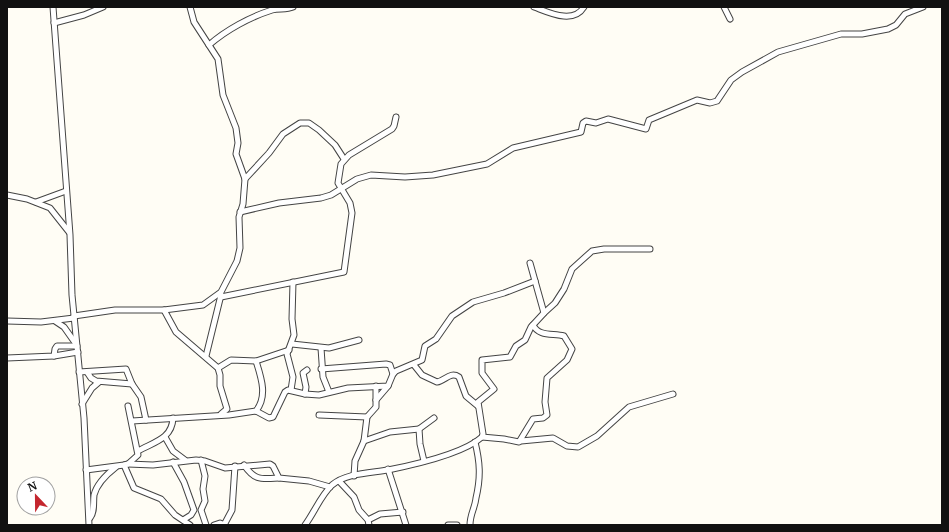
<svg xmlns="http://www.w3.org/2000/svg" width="949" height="532" viewBox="0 0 949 532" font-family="Merriweather,serif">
  <rect width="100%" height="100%" fill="#fffdf5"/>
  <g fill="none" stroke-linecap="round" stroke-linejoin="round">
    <defs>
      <g id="minor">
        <path d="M53,7l17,228 2,60 12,123 5,107"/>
        <path d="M534,7c14,5 39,18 50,0"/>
        <path d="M724,7l6,12"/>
        <path d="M54,23l30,-8 19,-8"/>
        <path d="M209,45c17,-15 41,-28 63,-35 7,-2 14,0 21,-3"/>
        <path d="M245,179l24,-26 14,-19 17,-11h9l10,7 16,15 9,14"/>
        <path d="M7,195l20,4 23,9 19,24"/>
        <path d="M36,202l30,-11"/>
        <path d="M240,212l39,-9 42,-5 10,-3 26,-16 14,-4 34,2 28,-2 54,-11 26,-16 68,-16 2,-9 3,-2 10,2 12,-4 38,10 3,-9 48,-20 13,3 7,-2 14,-21 11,-8 36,-20 63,-18h21l26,-5 8,-4 9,-11 18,-7"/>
        <path d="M221,297l123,-25 8,-59 -2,-10 -12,-20 3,-19 8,-9 43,-26 2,-3 2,-9"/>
        <path d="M164,310l12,22 42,36 2,7v11l7,23 -6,5"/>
        <path d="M544,313l11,-10 9,-14 8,-20 20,-18 12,-2h46"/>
        <path d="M74,316l41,-6h49l39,-5 18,-13 16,-31 3,-13 -1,-31 4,-13 2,-25 -9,-25 2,-11 -2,-15 -13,-33 -5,-36 -24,-37 -4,-15"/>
        <path d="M7,321l34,1 33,-4"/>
        <path d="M55,321l9,6 12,17"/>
        <path d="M292,344l37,4 30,-8"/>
        <path d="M321,348l2,29 6,15"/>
        <path d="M54,356l1,-7 2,-3h20"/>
        <path d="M206,356l15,-61"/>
        <path d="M7,358l47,-2 24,-4"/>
        <path d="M256,361c5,16 12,35 0,50"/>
        <path d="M414,365l8,10 15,7c8,-1 13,-11 22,-5l7,19 12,10"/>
        <path d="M218,368l13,-8 25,1 33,-11"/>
        <path d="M321,369l65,-5 4,1 3,9"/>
        <path d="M79,372l47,-3 6,15 9,13 5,23"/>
        <path d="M87,372l4,6 5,3 36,3"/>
        <path d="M291,390l2,-13 -6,-23 7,-19 -2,-16 1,-37"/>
        <path d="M305,394l1,-7 -3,-14 4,-3"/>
        <path d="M376,400l12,-14"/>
        <path d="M82,404l10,-16 7,-6"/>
        <path d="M319,415l48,2"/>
        <path d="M132,421l97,-6 27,-4 13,7 4,-1 12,-25 3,-2 17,4 14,1 29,-7 40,-2 5,-12 3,-3 26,-11 3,-14 11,-7 16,-23 21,-14 31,-9 31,-12"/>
        <path d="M165,437l8,14 12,9"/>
        <path d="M482,437l22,2 15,3 14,-23 10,-1 4,-3 -2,-13 2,-24 20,-18 5,-11 -8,-13c-11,-3 -25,1 -31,-11"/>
        <path d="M364,441l26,-9 29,-3"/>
        <path d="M521,441l32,-3 14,8 11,1 19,-11 32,-29 44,-13"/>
        <path d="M138,451c16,-9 34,-12 35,-33"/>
        <path d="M201,460l4,16 -2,13 2,12 -4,9 5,15"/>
        <path d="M424,461l-4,-17 -1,-15 15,-11"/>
        <path d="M173,462l11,20 10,28 -3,5 -8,5"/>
        <path d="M128,464l25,1 43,-5 9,1 20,7 45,-4 3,2 6,12 30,3 21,6"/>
        <path d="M124,465l10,23 27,11 14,16 15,10"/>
        <path d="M244,465c11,16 17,14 35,13"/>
        <path d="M388,469l18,56"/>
        <path d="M86,470l38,-5 4,-1 10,-9 -10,-49"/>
        <path d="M354,476l1,-15 9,-20 3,-24 9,-10v-21"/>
        <path d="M339,481l15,16 5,13 9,10 1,5"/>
        <path d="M90,518c5,-6 3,-15 4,-23 3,-12 13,-21 22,-28"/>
        <path d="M368,520l12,-6 23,-2"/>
        <path d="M214,525l6,-2 5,2"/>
        <path d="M224,525l8,-15 3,-44"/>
        <path d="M305,525c9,-12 16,-30 27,-40 14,-12 38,-12 56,-15 25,-5 75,-16 94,-33l1,-3 -5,-32 16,-13 -12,-16v-13l28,-3 6,-11 9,-6 6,-13 13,-14 -14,-50"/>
        <path d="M448,525h9"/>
        <path d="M470,525c0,-11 5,-17 6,-27 5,-21 4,-36 -1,-56"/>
      </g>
    </defs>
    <!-- minor casing -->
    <use href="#minor" stroke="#444" stroke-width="7"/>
    <!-- minor -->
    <use href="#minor" stroke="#fff" stroke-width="5"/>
  </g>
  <!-- border -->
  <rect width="949" height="532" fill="none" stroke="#111111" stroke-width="16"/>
  <!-- north arrow -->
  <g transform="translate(36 496) rotate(338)"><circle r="19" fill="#ffffff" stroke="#a0a0a0"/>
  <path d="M0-3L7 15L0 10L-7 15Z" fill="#c4262e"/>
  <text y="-6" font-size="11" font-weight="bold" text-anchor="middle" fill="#111111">N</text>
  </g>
</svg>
